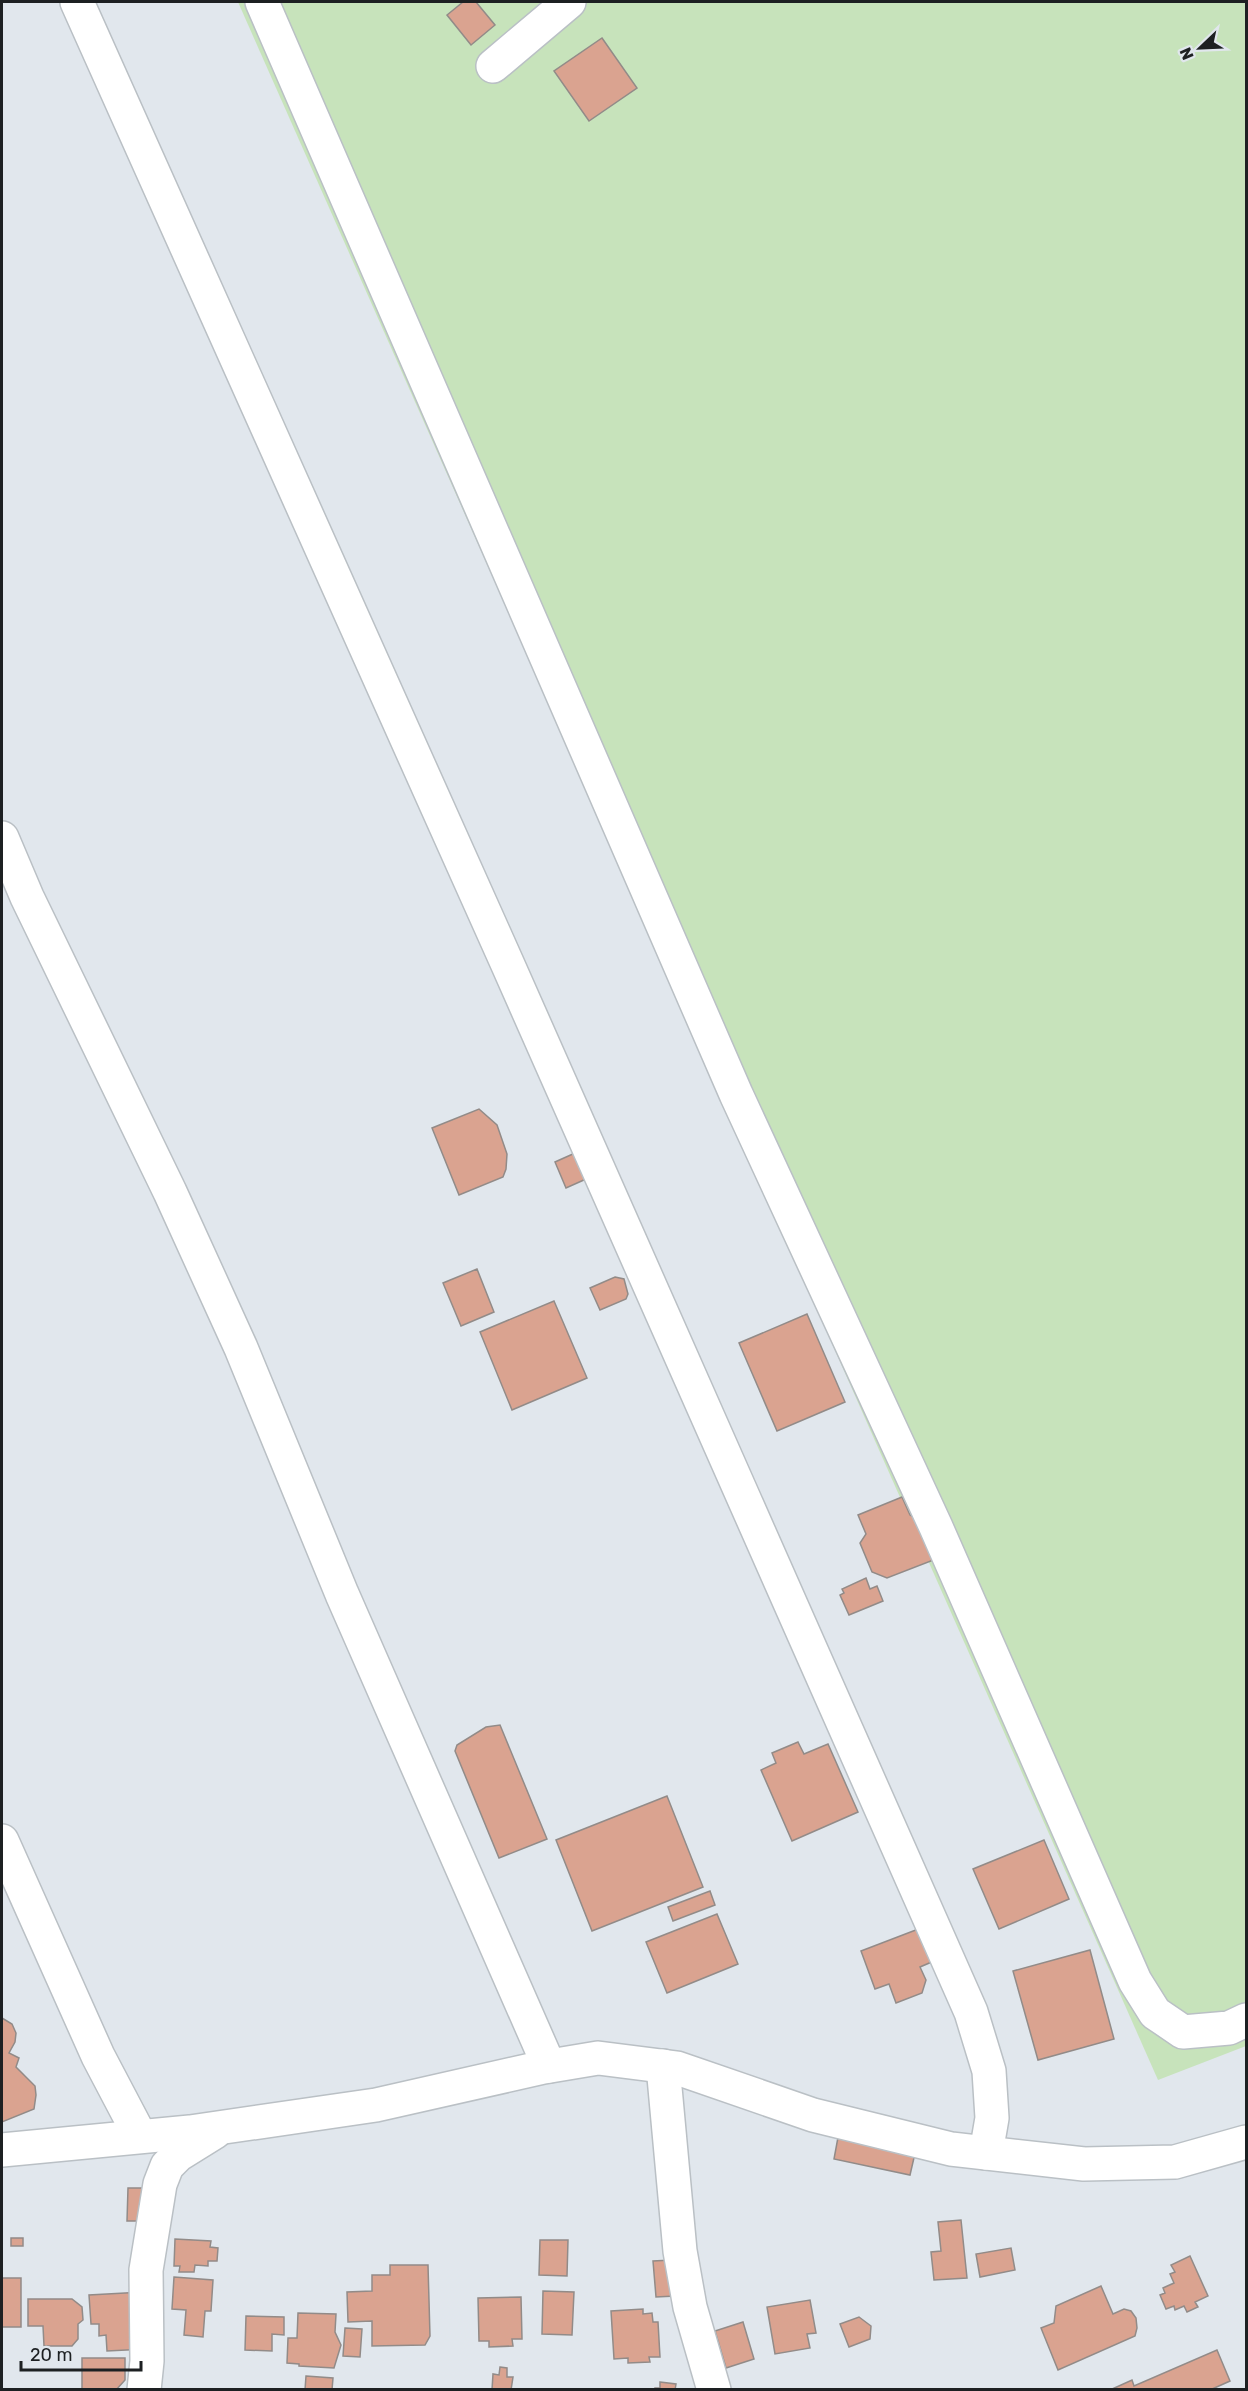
<svg xmlns="http://www.w3.org/2000/svg" width="1248" height="2391" viewBox="0 0 1248 2391" font-family="Rubik,sans-serif">
  <rect width="100%" height="100%" fill="#e1e7ed"/>
  <!-- green -->
  <path fill="#c7e3bb" d="M238,2h1008v2044l-88,34z"/>
  <!-- building -->
  <g fill="#daa390" stroke="#928b88" stroke-width="1.5">
    <path d="M463,2h13l19,23 -24,20 -24,-30z"/>
    <path d="M602,38l35,50 -48,33 -35,-50z"/>
    <path d="M479,1109l18,16 10,29 -1,15 -3,8 -44,18 -27,-67z"/>
    <path d="M575,1153l11,26 -20,9 -11,-26z"/>
    <path d="M477,1269l17,43 -33,14 -18,-43z"/>
    <path d="M615,1277l9,2 4,15 -2,5 -26,11 -10,-22z"/>
    <path d="M554,1301l33,77 -75,32 -32,-78z"/>
    <path d="M807,1314l38,88 -68,29 -38,-88z"/>
    <path d="M902,1497l8,18 26,15v29l-49,19 -15,-6 -12,-29 6,-9 -8,-19z"/>
    <path d="M866,1578l4,11 7,-3 6,15 -34,14 -9,-20 4,-2 -2,-4z"/>
    <path d="M500,1725l47,114 -48,19 -44,-107 2,-6 29,-18z"/>
    <path d="M798,1742l6,12 24,-10 30,68 -66,29 -31,-71 15,-7 -4,-10z"/>
    <path d="M667,1796l36,91 -111,44 -36,-91z"/>
    <path d="M1044,1840l25,59 -70,30 -26,-60z"/>
    <path d="M710,1891l5,14 -42,16 -5,-14z"/>
    <path d="M717,1914l21,50 -71,29 -21,-51z"/>
    <path d="M921,1928l13,33 -14,6 6,13 -4,13 -26,10 -7,-19 -14,5 -14,-38z"/>
    <path d="M1090,1950l24,89 -76,21 -25,-89z"/>
    <path d="M2,2018l10,6 4,9 -1,9 -6,11 10,5 -3,9 19,19 1,9 -2,14 -32,13z"/>
    <path d="M839,2132l77,17 -6,26 -76,-16z"/>
    <path d="M128,2188h19v33h-20z"/>
    <path d="M961,2220l6,58 -33,2 -3,-28 10,-1 -3,-29z"/>
    <rect x="11" y="2238" width="12" height="8"/>
    <path d="M175,2239l36,2 -1,6 8,1 -1,13h-9v5l-13,-1 -1,7h-15l1,-6h-6z"/>
    <path d="M540,2240h28l-1,36 -28,-1z"/>
    <path d="M1011,2248l4,22 -35,7 -4,-23z"/>
    <path d="M1190,2256l18,40 -13,6 3,5 -11,5 -3,-6 -9,4 -1,-4 -8,3 -6,-14 5,-2 -2,-5 11,-5 -4,-9 5,-2 -4,-7z"/>
    <path d="M672,2260l3,36 -19,1 -3,-36z"/>
    <path d="M390,2265h38l2,71 -5,9 -53,1v-25l-24,1 -1,-30 25,-1v-16h18z"/>
    <path d="M174,2277l39,3 -2,31h-6l-2,26 -19,-2 2,-25 -14,-1z"/>
    <rect x="2" y="2278" width="19" height="49"/>
    <path d="M1101,2286l12,28 11,-5 7,2 5,7 1,10 -2,8 -77,34 -17,-42 13,-5 2,-17z"/>
    <path d="M543,2291l31,1 -2,43 -30,-1z"/>
    <path d="M143,2292l3,57 -39,2 -1,-16 -7,1v-12h-8l-2,-29z"/>
    <path d="M521,2297l1,42h-10l1,7 -24,1v-6h-10l-1,-43z"/>
    <path d="M28,2299h44l10,8 1,13 -5,4v15l-6,7h-28l-1,-20h-15z"/>
    <path d="M810,2300l6,33 -9,1 3,14 -35,6 -8,-47z"/>
    <path d="M643,2309v5l9,-1 1,9h5l2,35h-11l1,5 -22,1v-5l-14,1 -3,-48z"/>
    <path d="M298,2313l38,1 -1,18 6,13 -7,23 -35,-2v-2l-12,-1 1,-25h9z"/>
    <path d="M246,2316l38,1v18l-12,-1v17l-27,-1z"/>
    <path d="M859,2317l12,9 -1,13 -21,8 -9,-23z"/>
    <path d="M743,2322l11,37 -28,9 -11,-37z"/>
    <path d="M345,2328l17,1 -2,28 -17,-1z"/>
    <path d="M1217,2350l13,31 -20,9h-100l22,-10 2,6z"/>
    <path d="M82,2358h43v22l-9,10h-34z"/>
    <path d="M500,2367l7,1v9h6l-2,13h-19l1,-16 6,1z"/>
    <path d="M306,2376l27,2 -1,12h-27z"/>
    <path d="M660,2382l16,2 -1,6h-20v-2h5z"/>
  </g>
  <g fill="none" stroke-linecap="round" stroke-linejoin="round">
    <defs>
      <g id="minor">
        <path d="M77,2l431,963 463,1047 18,59 3,47 -6,35"/>
        <path d="M262,2l474,1092 200,433 199,454 20,32 28,19 46,-4 17,-8"/>
        <path d="M493,66l76,-64"/>
        <path d="M2,838l25,59 143,295 71,156 101,246 207,472"/>
        <path d="M2,1841l96,215 42,80"/>
        <path d="M663,2066l17,185 10,56 24,83"/>
        <path d="M2,2150l188,-18 186,-27 168,-38 54,-9 79,10 136,47 138,34 133,15 91,-2 71,-20"/>
        <path d="M144,2390l3,-29 -1,-91 14,-86 7,-18 11,-11 37,-23"/>
      </g>
    </defs>
    <!-- minor casing -->
    <use href="#minor" stroke="#bac0c5" stroke-width="36"/>
    <!-- minor -->
    <use href="#minor" stroke="#fff" stroke-width="33"/>
  </g>
  <!-- border -->
  <rect width="1248" height="2391" fill="none" stroke="#1d2022" stroke-width="6"/>
  <!-- north arrow -->
  <g transform="translate(1200 48) rotate(247)" stroke="#e1e7ed" stroke-width="4.5" paint-order="stroke">
  <path d="M0-4.5L10 22L0 15L-10 22Z" fill="#1d2022"/>
  <text y="-9" font-size="16" font-weight="bold" text-anchor="middle" fill="#1d2022">N</text>
  </g>
  <!-- scale -->
  <path d="M21 2361v9h120v-9" fill="none" stroke="#1d2022" stroke-width="3"/>
  <text x="30" y="2361" font-size="18" fill="#1d2022" stroke="#e1e7ed" stroke-width="4.5" paint-order="stroke">20 m</text>
</svg>
